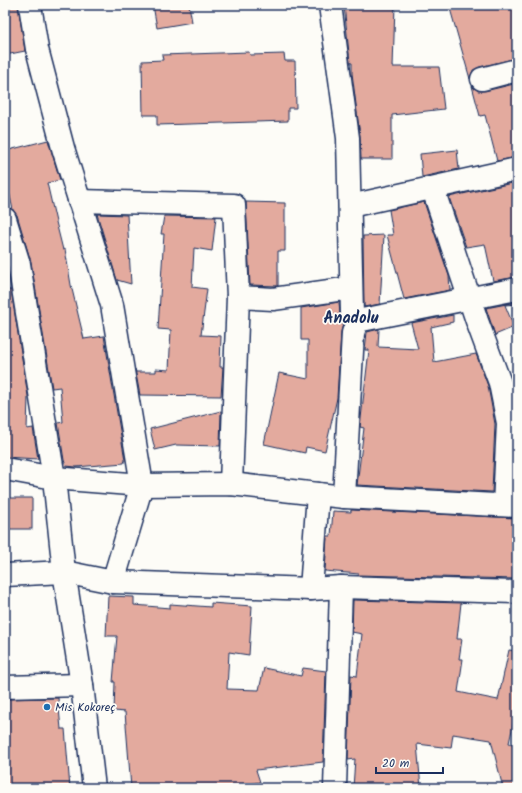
<svg xmlns="http://www.w3.org/2000/svg" width="522" height="793" viewBox="0 0 522 793" font-family="Kalam,sans-serif">
  <rect width="100%" height="100%" fill="#fdfcf7"/>
  <filter id="ink" filterUnits="userSpaceOnUse"><feTurbulence type="fractalNoise" baseFrequency=".025" numOctaves="2"/><feDisplacementMap in="SourceGraphic" scale="8" xChannelSelector="R" yChannelSelector="G"/><feConvolveMatrix kernelMatrix="1 2 1 2 8 2 1 2 1" color-interpolation-filters="sRGB"/></filter>
  <g filter="url(#ink)">
    <!-- building -->
    <g fill="#e3aa9e" stroke="#1b2f5e">
      <path d="M5,5h13l7,46 -20,4z"/>
      <path d="M153,5h36l3,17 -35,6z"/>
      <path d="M344,5h51l-2,62h46l5,42 -52,6v44h-31l-1,-23 -8,-63v-10h-2z"/>
      <path d="M449,5h68v53l-38,9 -6,3 -3,9z"/>
      <path d="M249,52l1,3 34,-1 1,7h10l1,47h-8v13l-131,4v-10h-14l-1,-54 21,-1 -1,-5z"/>
      <path d="M514,84l3,17v56l-20,4 -12,-46 -5,1 -8,-30 6,5h7z"/>
      <path d="M48,140l12,40 -13,3 9,39 7,28 2,-1 6,36 13,54 20,-3 21,124 -1,3 -48,4 -10,-1 -2,-6 -6,-37 5,-1 -3,-35 -8,1 -21,-126 -14,-47 -4,-5 -8,-37v-22z"/>
      <path d="M457,150l2,19 -37,8 -2,-23z"/>
      <path d="M517,182v95l-24,4 -8,-37 -19,3 -17,-50z"/>
      <path d="M246,202l39,1v48h-7v35l-28,-1z"/>
      <path d="M424,202l25,74 1,14 -46,9 -17,-64h6l-4,-25z"/>
      <path d="M97,214l30,1 4,69 -14,-4z"/>
      <path d="M164,216l52,1 -4,34 -18,-3 -2,39 15,2 -6,46 20,1 -1,31h3l-2,29 -81,-1 -5,-26 1,3h20v-3l13,1 2,-40 -13,-1 6,-95h-3z"/>
      <path d="M384,235l-4,69 -16,3 -1,-71z"/>
      <path d="M5,290h6l17,106 -1,33 6,-1 5,31 -33,-2z"/>
      <path d="M339,302l1,13 3,9 -2,8 -4,66 -12,53 -19,-4 -1,6 -41,-9 15,-71 29,6v-39h-7v-32z"/>
      <path d="M517,302v2l-12,1 9,22 -19,8 -9,-27z"/>
      <path d="M453,315v7l-22,5 3,35 42,-8 12,32 7,38 -3,68 -135,-7 7,-57 -4,-1 9,-77h-4l2,-18 12,-3 -1,18 40,2 -7,-26z"/>
      <path d="M221,411l-1,35 -44,-1 -21,5 -5,-21z"/>
      <rect x="5" y="498" width="27" height="31"/>
      <path d="M351,510l166,8v61l-159,-4 1,-1 -34,-3 2,-35h4l2,-25 18,1z"/>
      <path d="M108,596l26,1v8l36,3v-4l41,3v-4l41,3 -3,49 -20,-3 -2,37 32,1 5,-22 37,8 2,-8 23,3 -3,91 -67,8 4,12 -30,6h-99l-6,-76 -11,-1 1,-29h-2l4,-46h-11z"/>
      <path d="M353,600l108,3 -4,36h5l-3,20h4l-5,33 40,8 11,-50 8,1v56l-8,36 8,2v43h-14l-12,-48 -38,-6 -2,14 -34,-4 4,44h-68l2,-29 -7,1 3,-85 6,1 5,-42 -10,-2z"/>
      <path d="M58,698l3,31h4l5,59h-65v-89z"/>
    </g>
    <g fill="none" stroke-linecap="round" stroke-linejoin="round">
      <defs>
        <g id="minor">
          <path d="M330,5l18,133 4,177 5,6 -4,12 -9,164"/>
          <path d="M482,79l35,-9"/>
          <path d="M433,189l44,132 23,62 8,40 -4,82"/>
          <path d="M79,201l155,4 4,92 -7,187"/>
          <path d="M350,206l167,-37"/>
          <path d="M5,219l14,45 35,214 10,94 18,113 12,103"/>
          <path d="M238,297l35,2 78,-11"/>
          <path d="M357,321l160,-32"/>
          <path d="M5,469l49,9 88,7 89,-1 113,13 173,9"/>
          <path d="M5,575l59,-3 49,10 29,-97 -30,-180 -49,-157 -26,-99 -7,-44"/>
          <path d="M113,582l198,7 30,-2 176,5"/>
          <path d="M311,589l7,-95"/>
          <path d="M5,687l77,-2"/>
          <path d="M335,788l6,-201"/>
        </g>
      </defs>
      <!-- minor casing -->
      <use href="#minor" stroke="#1b2f5e" stroke-width="25"/>
      <!-- minor -->
      <use href="#minor" stroke="#fdfcf7" stroke-width="22"/>
    </g>
  </g>
  <!-- markers -->
  <circle fill="#1f6fb2" stroke="#fdfcf7" stroke-width="1.5" cx="47" cy="707" r="4"/>
  <g text-anchor="middle" dominant-baseline="central" stroke-width="3.5" stroke-linejoin="round" paint-order="stroke">
    <!-- poi labels -->
    <g font-size="12" fill="#1b2f5e" stroke="#fdfcf7" text-anchor="start">
      <text x="55" y="707">Mis Kokoreç</text>
    </g>
    <!-- district labels -->
    <g font-size="16" font-weight="bold" fill="#1b2f5e" stroke="#fdfcf7">
      <text x="351" y="318">Anadolu</text>
    </g>
  </g>
  <!-- margin -->
  <rect width="522" height="793" fill="none" stroke="#fdfcf7" stroke-width="20"/>
  <rect x="10" y="10" width="502" height="773" fill="none" stroke="#1b2f5e" stroke-width="1.5" filter="url(#ink)"/>
  <!-- scale -->
  <path d="M376 767v6h67v-6" fill="none" stroke="#1b2f5e" stroke-width="2"/>
  <text x="382" y="767" font-size="12" fill="#1b2f5e" stroke="#fdfcf7" stroke-width="3" paint-order="stroke">20 m</text>
</svg>
